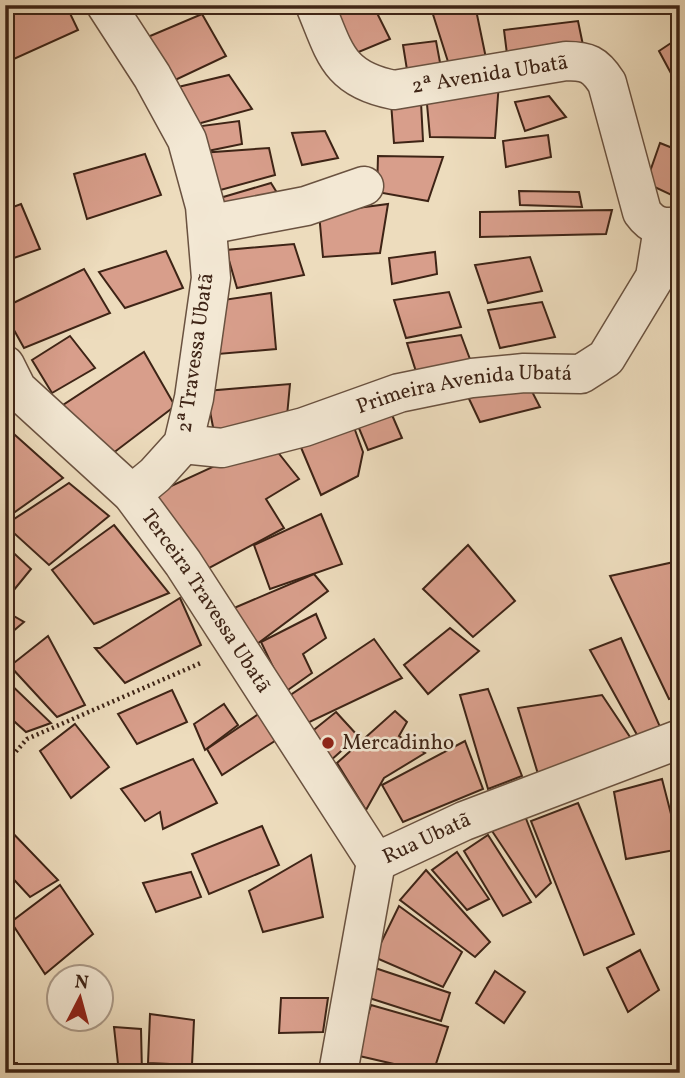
<svg xmlns="http://www.w3.org/2000/svg" width="685" height="1078" viewBox="0 0 685 1078" font-family="Vollkorn,serif">
  <rect width="100%" height="100%" fill="#eddcbd"/>
  <filter id="stains"><feTurbulence type="fractalNoise" baseFrequency=".00286" numOctaves="4"/><feColorMatrix values="0 0 0 0 .2 0 0 0 0 .09 0 0 0 0 .02 0 0 0 .5 -.17"/></filter>
  <radialGradient id="worn" r=".72"><stop offset=".6" stop-color="#630" stop-opacity="0"/><stop offset="1" stop-color="#630" stop-opacity=".3"/></radialGradient>
  <!-- building -->
  <g fill="#d89e8b" stroke="#3e2416" stroke-width="2">
    <path d="M5,5h61l12,25 -73,33z"/>
    <path d="M324,5h49l17,34 -41,17z"/>
    <path d="M430,5h45l12,58 -37,5z"/>
    <path d="M202,14l24,42 -55,26 -28,-43z"/>
    <path d="M578,21l6,29 -76,12 -4,-32z"/>
    <path d="M680,37v53l-21,-39z"/>
    <path d="M436,41l6,32 -34,3 -5,-31z"/>
    <path d="M229,75l23,34 -62,17 -12,-39z"/>
    <path d="M499,82l-4,56 -65,-1 -4,-44z"/>
    <path d="M549,96l17,21 -41,14 -10,-29z"/>
    <path d="M391,102h30l2,39 -29,2z"/>
    <path d="M239,121l3,23 -44,9 -4,-26z"/>
    <path d="M325,131l13,27 -36,7 -10,-32z"/>
    <path d="M548,135l3,22 -45,10 -3,-26z"/>
    <path d="M660,143l20,8v48l-34,-16z"/>
    <path d="M269,148l6,27 -62,17 -13,-39z"/>
    <path d="M145,154l16,41 -74,24 -13,-45z"/>
    <path d="M378,156l65,1 -15,44 -51,-9z"/>
    <path d="M271,183l13,21 -69,11 -2,-15z"/>
    <path d="M519,191l60,1 3,15 -62,-2z"/>
    <path d="M21,204l19,45 -35,12v-51z"/>
    <path d="M388,204l-8,49 -57,4 -4,-44z"/>
    <path d="M612,210l-6,24 -126,3v-25z"/>
    <path d="M294,244l10,31 -67,13 -11,-38z"/>
    <path d="M166,251l17,37 -58,20 -26,-36z"/>
    <path d="M435,252l2,22 -45,10 -3,-26z"/>
    <path d="M530,257l12,34 -54,12 -13,-38z"/>
    <path d="M84,269l26,44 -86,35 -19,-34v-7z"/>
    <path d="M449,292l12,35 -55,11 -12,-38z"/>
    <path d="M271,293l5,56 -58,5 -2,-53z"/>
    <path d="M542,302l13,35 -55,11 -12,-38z"/>
    <path d="M461,335l13,35 -55,11 -12,-38z"/>
    <path d="M70,336l25,32 -43,25 -20,-33z"/>
    <path d="M144,352l31,54 -67,51 -45,-52z"/>
    <path d="M525,378l15,29 -60,15 -18,-38z"/>
    <path d="M290,384l-3,32 -73,16 -8,-41z"/>
    <path d="M389,408l13,30 -34,12 -12,-29z"/>
    <path d="M351,419l12,33 -5,24 -37,19 -24,-57z"/>
    <path d="M15,435l48,43 -58,41v-72z"/>
    <path d="M269,441l30,38 -33,20 18,29 -86,46 -42,-81z"/>
    <path d="M69,483l40,33 -60,49 -44,-40z"/>
    <path d="M321,514l21,50 -72,25 -16,-44z"/>
    <path d="M114,525l55,68 -75,31 -42,-54z"/>
    <path d="M5,545l26,24 -26,32z"/>
    <path d="M468,545l47,56 -42,36 -50,-48z"/>
    <path d="M674,562l6,14v120l-11,3 -59,-123z"/>
    <path d="M314,574l14,17 -71,53 -23,-36z"/>
    <path d="M180,598l21,47 -76,38 -30,-35h5z"/>
    <path d="M5,611l19,11 -19,16z"/>
    <path d="M316,614l10,24 -23,16 9,19 -27,19 -24,-50z"/>
    <path d="M450,628l29,23 -51,43 -24,-29z"/>
    <path d="M48,636l37,69 -28,12 -47,-51z"/>
    <path d="M621,638l40,91 -20,13 -51,-92z"/>
    <path d="M374,639l28,39 -105,50 -11,-30z"/>
    <path d="M5,679l46,44 -25,9 -21,-19z"/>
    <path d="M488,689l34,87 -34,13 -28,-94z"/>
    <path d="M172,690l15,32 -50,22 -19,-30z"/>
    <path d="M602,695l32,48 -96,31 -20,-66z"/>
    <path d="M224,704l14,21 -33,25 -11,-26z"/>
    <path d="M395,711l12,11 -8,14 26,17 -41,25 -18,32 -29,-47z"/>
    <path d="M336,712l22,24 -38,34 -20,-29z"/>
    <path d="M260,713l21,24 -59,38 -15,-26z"/>
    <path d="M75,724l34,43 -38,31 -31,-47z"/>
    <path d="M465,741l18,48 -80,33 -21,-37z"/>
    <path d="M193,759l24,44 -54,26 -3,-17 -15,9 -24,-32z"/>
    <path d="M662,779l18,70 -54,10 -12,-67z"/>
    <path d="M578,803l56,131 -50,21 -53,-134z"/>
    <path d="M525,816l26,67 -15,14 -44,-66z"/>
    <path d="M5,825l53,55 -28,17 -25,-27z"/>
    <path d="M262,826l17,39 -70,29 -17,-40z"/>
    <path d="M488,835l43,67 -28,14 -39,-65z"/>
    <path d="M457,852l32,47 -22,11 -35,-40z"/>
    <path d="M311,855l12,62 -60,15 -14,-41z"/>
    <path d="M426,870l64,72 -15,15 -75,-57z"/>
    <path d="M191,872l10,25 -45,15 -13,-29z"/>
    <path d="M60,885l33,49 -48,40 -34,-52z"/>
    <path d="M399,906l63,46 -19,35 -69,-30z"/>
    <path d="M640,950l19,40 -31,22 -21,-44z"/>
    <path d="M369,966l81,27 -9,28 -78,-25z"/>
    <path d="M495,971l30,21 -21,31 -28,-20z"/>
    <path d="M281,998h47l-5,34 -44,1z"/>
    <path d="M371,1005l77,22 -15,46 -78,-18z"/>
    <path d="M150,1014l44,6 -2,45 -44,-2z"/>
    <path d="M114,1027l27,2 1,44h-23z"/>
    <path d="M5,1063h12l1,10h-13z"/>
    <path d="M354,1064l32,9h-34z"/>
  </g>
  <g fill="none" stroke-linecap="round" stroke-linejoin="round">
    <defs>
      <g id="minor">
        <path d="M106,5l46,71 35,64 18,66 6,72 -17,120 -11,46 -28,31 -23,19"/>
        <path d="M315,5c20,48 23,74 79,85l172,-29c21,0 29,3 41,22l35,129c10,14 20,17 38,14"/>
        <path d="M207,225l99,-19 58,-20"/>
        <path id="s1" d="M5,365l12,24 115,105 51,69 193,299"/>
        <path id="s2" d="M183,444l39,4 82,-21 95,-34 73,-15 52,-5 57,1 25,-16 49,-81 8,-49"/>
        <path id="s3" d="M376,862l88,-41 216,-82"/>
        <path d="M338,1073l38,-211"/>
      </g>
    </defs>
    <!-- minor casing -->
    <use href="#minor" stroke="#6a5240" stroke-width="41"/>
    <!-- path -->
    <path stroke="#3e2416" stroke-width="4.5" stroke-dasharray="2 3.5" stroke-linecap="butt" d="M5,764l22,-25 176,-77"/>
    <!-- minor -->
    <use href="#minor" stroke="#f3e8d4" stroke-width="38"/>
  </g>
  <!-- markers -->
  <circle fill="#8f2418" stroke="#f3e8d4" stroke-width="2.5" cx="328" cy="743" r="7"/>
  <g text-anchor="middle" dominant-baseline="central" stroke-width="5" stroke-linejoin="round" paint-order="stroke">
    <!-- street labels -->
    <g font-size="21" fill="#3e2416" stroke="#f3e8d4">
      <text transform="translate(490 75) rotate(-9)">2ª Avenida Ubatã</text>
      <text transform="translate(196 353) rotate(-82)">2ª Travessa Ubatã</text>
      <text stroke="none"><textPath href="#s2" startOffset="290">Primeira Avenida Ubatá</textPath></text>
      <text stroke="none"><textPath href="#s1" startOffset="313">Terceira Travessa Ubatã</textPath></text>
      <text stroke="none"><textPath href="#s3" startOffset="56">Rua Ubatã</textPath></text>
    </g>
    <!-- poi labels -->
    <g font-size="21" fill="#3e2416" stroke="#f3e8d4" text-anchor="start">
      <text x="342" y="743">Mercadinho</text>
    </g>
  </g>
  <!-- margin -->
  <rect width="685" height="1078" fill="none" stroke="#eddcbd" stroke-width="28"/>
  <rect x="7" y="7" width="671" height="1064" fill="none" stroke="#3e2416" stroke-width="3.5"/>
  <rect x="14" y="14" width="657" height="1050" fill="none" stroke="#3e2416" stroke-width="2"/>
  <!-- north arrow -->
  <g transform="translate(80 998) rotate(6)"><circle r="33" fill="#f3e8d4" stroke="#ab9a88" stroke-width="2"/>
  <path d="M0-5L12 26L0 18L-12 26Z" fill="#8f2418"/>
  <text y="-10" font-size="19" font-weight="bold" text-anchor="middle" fill="#3e2416">N</text>
  </g>
  <rect width="100%" height="100%" filter="url(#stains)"/>
  <rect width="100%" height="100%" fill="url(#worn)"/>
</svg>
